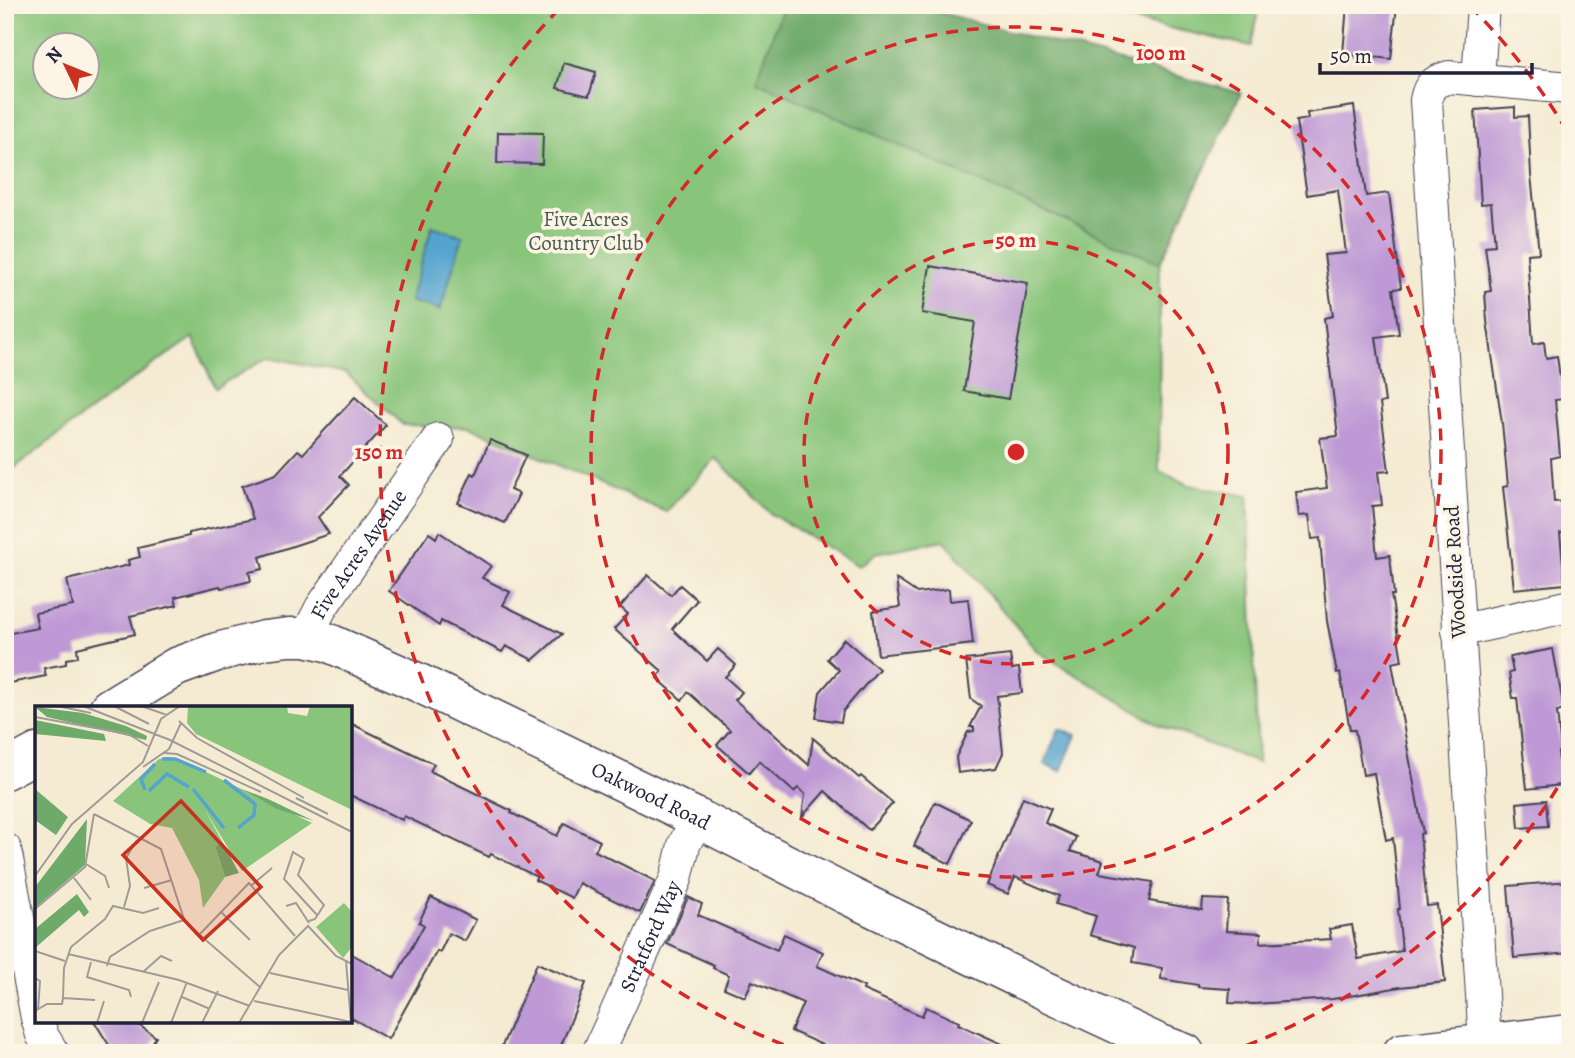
<svg xmlns="http://www.w3.org/2000/svg" width="1575" height="1058" viewBox="0 0 1575 1058" font-family="Alegreya,serif">
  <rect width="100%" height="100%" fill="#fcf5e5"/>
  <filter id="ink" filterUnits="userSpaceOnUse"><feTurbulence type="fractalNoise" baseFrequency=".0143" numOctaves="2"/><feDisplacementMap in="SourceGraphic" scale="14" xChannelSelector="R" yChannelSelector="G"/><feConvolveMatrix kernelMatrix="1 2 1 2 8 2 1 2 1" color-interpolation-filters="sRGB"/></filter>
  <filter id="wash" filterUnits="userSpaceOnUse"><feTurbulence type="fractalNoise" baseFrequency=".00686" numOctaves="4" result="noise"/><feDisplacementMap in="SourceGraphic" scale="28" xChannelSelector="R" yChannelSelector="G"/><feGaussianBlur stdDeviation="1.57" result="paint"/><feColorMatrix in="noise" values="0 0 0 0 0 0 0 0 0 0 0 0 0 0 0 0 0 1.4 0 .05"/><feComposite in="paint" operator="in"/></filter>
  <g filter="url(#wash)">
    <rect width="100%" height="100%" fill="#f5ebd3"/>
    <!-- green -->
    <g fill="#88c47a" stroke="#55735a" stroke-width="2" fill-rule="evenodd">
      <path d="M5,5h779l-27,76 403,182 -1,208 30,14 59,11 10,267 -99,-38 -122,-74 -93,-111 -68,13 -17,13 -88,-52 -55,-56 -50,54 -196,-85 -67,-2 -57,-52 -77,-16 -54,31 -22,-51 -73,51 -115,87zM46,46h42v42h-42z"/>
      <path d="M1064,5h196l-9,41z"/>
    </g>
    <!-- forest -->
    <path fill="#6eaa6a" stroke="#486652" stroke-width="2" d="M784,5h128l329,88 -81,170 -404,-182z"/>
    <!-- water -->
    <g fill="#55a4cf" stroke="#3c6385" stroke-width="2">
      <path d="M432,226l31,10 -23,74 -30,-9z"/>
      <path d="M1059,729l17,6 -15,36 -17,-7z"/>
    </g>
    <g id="blocks">
      <!-- building -->
      <g fill="#be99d5">
        <path d="M1347,5h50l-6,54 -48,-5z"/>
        <path d="M564,63l32,9 -7,24 -32,-8z"/>
        <path d="M1354,106l12,90 23,-3 12,95 -8,1 6,45 -23,3 9,65 -5,1 9,68 -11,1 4,33 -10,1 5,51 13,-2 4,40h-3l11,66 -10,2 31,170 -3,1 7,72 10,-1 8,77 -45,5 -67,12 -79,5 -25,-1 1,-14 -32,-2v-2l-37,-6 1,-11 -30,-5 2,-15 -44,-13 6,-19 -40,-12 3,-8 -44,-19 -7,17 -21,-9 36,-88 28,12 -6,14 31,14 -6,14 33,10 -4,12 54,9 -4,19 53,9 1,-11 25,1 -2,31 35,2 -1,10 71,-4 -2,-10 23,-4 6,34 44,-8 -4,-42h2l-7,-71 -7,2 -12,-67 -11,2 -8,-45h-5l-10,-57h-3l-10,-52 -7,-83 -8,1 -3,-24 -10,1 -3,-24 31,-4 -7,-50 18,-2 -14,-118 9,-2 -9,-61 22,-2 -8,-63 -31,5 -11,-74 12,-2 -1,-6z"/>
        <path d="M1515,107v10l13,-1 3,59 8,78 -12,1 6,90 11,-2 2,16 11,-2 6,43 -8,1 5,56 -9,2 3,44 16,-1v31l-10,1 5,51 -51,5 -11,-102 5,-1 -6,-63 -15,-102 -2,-29 6,-1 -6,-45 10,-1 -4,-42 -10,1 -6,-94z"/>
        <path d="M498,132l45,1 -1,31 -45,-1z"/>
        <path d="M930,266l98,17 -20,116 -44,-8 11,-69 -53,-9z"/>
        <path d="M355,397l31,28 -46,51 9,9 -31,32 11,17 -69,23 3,12 -14,3 2,9 -30,7 -1,-2 -45,11 2,8 -47,11 5,18 -58,14 1,9 -12,2v5l-22,4 2,8 -41,8v-50l33,-6 -3,-15 38,-7 -6,-26 62,-15 -1,-5 12,-3 -2,-9 51,-12v-3l64,-14 -11,-33 34,-12 22,-24 5,4z"/>
        <path d="M490,440l36,15 -16,35 9,4 -14,29 -47,-20 14,-30 3,2z"/>
        <path d="M439,532l52,34 -9,12 28,14 -7,13 59,29 -29,26 -27,-14 -4,6 -61,-31 -2,5 -50,-35 40,-58 7,5z"/>
        <path d="M648,575l23,20 9,-10 17,15 -25,29 35,32 11,-12 18,16 -11,12 17,15 -7,8 74,65 4,-27 46,40 2,-2 32,27 -24,27 -44,-39 -23,26 3,-23 -7,-6 -4,4 -35,-31 -10,12 -32,-28 13,-15 -42,-38 -6,8 -25,-22 5,-7 -48,-42 14,-15 -8,-7z"/>
        <path d="M896,579l21,14 32,-4 1,12 18,-2 5,45 -95,11 -5,-44 27,-4z"/>
        <path d="M844,639l35,30 -36,42 -2,11 -25,-4 4,-26 19,-22 -12,-11z"/>
        <path d="M1553,649l11,61 -7,2 4,39 -3,1 3,33 -34,4 -10,-91h-4l-4,-25 4,-1 -3,-15z"/>
        <path d="M1010,655l2,14 7,-1 3,25 -25,3 6,57 -7,15 -38,5 -2,-16 12,-25 6,-1v-4h-4l11,-21 -10,-7 -5,-39z"/>
        <path d="M350,723l84,41 -4,7 82,40 -1,2 46,23 7,-13 36,18 -5,10 60,30 -15,32 -61,-30 -7,15 -37,-18 2,-3 -46,-23 -2,3 -85,-41 -2,4 -52,-25z"/>
        <path d="M1546,800l2,26 -29,2 -2,-25z"/>
        <path d="M935,802l36,18 -21,44 -36,-18z"/>
        <path d="M1570,881v72l-56,5 -6,-72z"/>
        <path d="M431,897l45,23 -11,21 -16,-8 -9,19 -3,-1 -49,88 -38,-22v-64l45,25 29,-53 -5,-3z"/>
        <path d="M688,897l14,7 -4,11 79,35 7,-16 39,18 -6,14 47,21 -1,3 59,26 4,-9 33,15 -1,2 64,29h-182l-49,-22 12,-28 -51,-22 -7,16 -21,-9 5,-13 -16,-7 1,-3 -47,-21z"/>
        <path d="M537,963l49,20 -28,70h-59z"/>
        <path d="M94,1021h42l4,5 16,11 -10,16h-32z"/>
      </g>
    </g>
  </g>
  <g filter="url(#ink)">
    <use href="#blocks" fill-opacity="0" stroke="#424052" stroke-width="2"/>
    <g fill="none" stroke-linecap="round" stroke-linejoin="round">
      <defs>
        <g id="street">
          <path d="M1478,80l5,-75"/>
          <path d="M1458,631l112,-25"/>
          <path id="s1" d="M306,637l15,-29 117,-169"/>
          <path d="M5,849l32,169"/>
          <path d="M38,1021l4,14 11,18"/>
          <path d="M1485,1043l-59,-943c3,-16 8,-18 23,-23l121,11"/>
          <path id="s2" d="M598,1053l78,-174 8,-34 13,-27"/>
        </g>
        <g id="secondary">
          <path id="s3" d="M109,708l67,-41 41,-15 47,-12 25,-3h17l21,5 92,41 278,135 150,77 167,81 144,67 27,10"/>
          <path d="M5,770l32,-17"/>
          <path d="M1402,1053l168,-19"/>
        </g>
      </defs>
      <!-- street casing -->
      <use href="#street" stroke="#424052" stroke-width="34"/>
      <!-- secondary casing -->
      <use href="#secondary" stroke="#424052" stroke-width="41"/>
      <!-- street -->
      <use href="#street" stroke="#fff" stroke-width="32"/>
      <!-- secondary -->
      <use href="#secondary" stroke="#fff" stroke-width="38"/>
    </g>
  </g>
  <!-- distance rings -->
  <g fill="none" stroke="#d62828" stroke-width="3.5" stroke-dasharray="12 9">
    <circle cx="1016" cy="452" r="212"/>
    <circle cx="1016" cy="452" r="425"/>
    <path d="M1568 770A637 637 0 0 1 1229 1052M803 1052A637 637 0 0 1 562 6M1470 6A637 637 0 0 1 1568 133"/>
  </g>
  <g text-anchor="middle" dominant-baseline="central" stroke-width="7" stroke-linejoin="round" paint-order="stroke">
    <!-- park labels -->
    <g font-size="21" fill="#465b51" stroke="#fcf5e5">
      <text x="586" y="219">Five Acres<tspan x="586" dy="24">Country Club</tspan></text>
    </g>
    <!-- street labels -->
    <g font-size="21" fill="#22223b" stroke="#fcf5e5">
      <text stroke="none"><textPath href="#s1" startOffset="98">Five Acres Avenue</textPath></text>
      <text transform="translate(1455 572) rotate(-93)">Woodside Road</text>
      <text stroke="none"><textPath href="#s3" startOffset="593">Oakwood Road</textPath></text>
      <text stroke="none"><textPath href="#s2" startOffset="128">Stratford Way</textPath></text>
    </g>
  </g>
  <!-- overview -->
  <g transform="translate(35 706)">
    <rect width="317" height="317" fill="#f5ebd3"/>
    <path d="M153,0h99l1,7 19,3 3,-10h42v104l-156,-76 -9,-11zM132,51l10,1 135,65 -70,48 -37,-61 18,33 -8,3 10,31 -22,31 -4,-28 -27,-52 -22,-4 -37,-23 46,-42zM309,197l8,9v35l-9,11 -27,-31z" fill="#88c47a"/>
    <path d="M0,1l48,6 43,13 21,10 -1,4 -99,-23zM0,14l69,14 2,7 -71,-7zM0,83l33,28 -12,18 -21,-15zM207,83l26,10 46,22 -37,-12zM52,113l-2,46 -50,43v-21zM188,137l16,30 -14,4 -10,-31zM42,188l12,18 -5,5 -5,-7 -44,38v-19z" fill="#6eaa6a"/>
    <path fill="none" stroke="#55a4cf" stroke-width="3.5" d="M127,53h13l31,13M189,74l31,24 -1,11 -16,13M158,83l31,39M110,84l-4,-11 14,-15M114,85l18,-17 22,13"/>
    <path fill="none" stroke="#a19b96" stroke-width="2" d="M22,0l34,7M48,0l87,34 182,92M79,0l35,18M106,0l26,9M0,11l93,17 20,12M144,15l18,17 107,60M129,47l13,1 84,38M108,61l26,-18 12,-26M261,92l32,16M59,108l67,35 24,73 76,66M51,158l19,12 4,12M0,170l37,-52 71,-62 18,-43 19,-13M39,172l17,22M217,179l20,-17M109,182l28,-8M251,200l10,-3 13,20M89,201l6,-21 -4,-28 11,-18M0,203l50,-42 9,-53M186,206l29,28M274,215l6,-2 9,-14 -26,-30 6,-16 -11,-7 -9,27 33,36M164,229l50,-52 46,53M0,245l30,10M33,248l111,26 71,26M311,255l5,62M56,256l-4,15 42,13 2,7M72,260l3,-9 40,-26 34,-11M108,266l18,-16 11,5M235,267l78,17M0,272l5,3 -2,29M147,291l28,12M28,292l1,-30 7,-21 34,-28 8,-13 30,7 16,-5M28,292l32,2M219,295l97,21M0,305l12,-7h15l1,-6M62,317l7,-22M107,317l17,-41M136,317l16,-41M167,317l16,-32M204,317l40,-68 29,-29 28,30 16,8"/>
    <path fill="#c8321e" fill-opacity="0.15" stroke="#c8321e" stroke-width="3.5" d="M146,95l80,86 -58,53 -80,-85z"/>
    <rect width="317" height="317" fill="none" stroke="#22223b" stroke-width="3.5"/>
  </g>
  <circle cx="1016" cy="452" r="10" fill="#d62828" stroke="#fcf5e5" stroke-width="3.5"/>
  <g font-size="21" text-anchor="middle" font-weight="bold" fill="#d62828" stroke="#fcf5e5" stroke-width="7" stroke-linejoin="round" paint-order="stroke">
    <text x="1161" y="60">100 m</text>
    <text x="1016" y="247">50 m</text>
    <text x="379" y="459">150 m</text>
  </g>
  <!-- margin -->
  <rect width="1575" height="1058" fill="none" stroke="#fcf5e5" stroke-width="28"/>
  <!-- north arrow -->
  <g transform="translate(66 66) rotate(313)"><circle r="33" fill="#fcf5e5" stroke="#a5a1a1" stroke-width="2"/>
  <path d="M0-5L12 26L0 18L-12 26Z" fill="#c8321e"/>
  <text y="-10" font-size="19" font-weight="bold" text-anchor="middle" fill="#22223b">N</text>
  </g>
  <!-- scale -->
  <path d="M1320 63v10h212v-10" fill="none" stroke="#22223b" stroke-width="3.5"/>
  <text x="1330" y="63" font-size="21" fill="#22223b" stroke="#fcf5e5" stroke-width="5" paint-order="stroke">50 m</text>
</svg>
